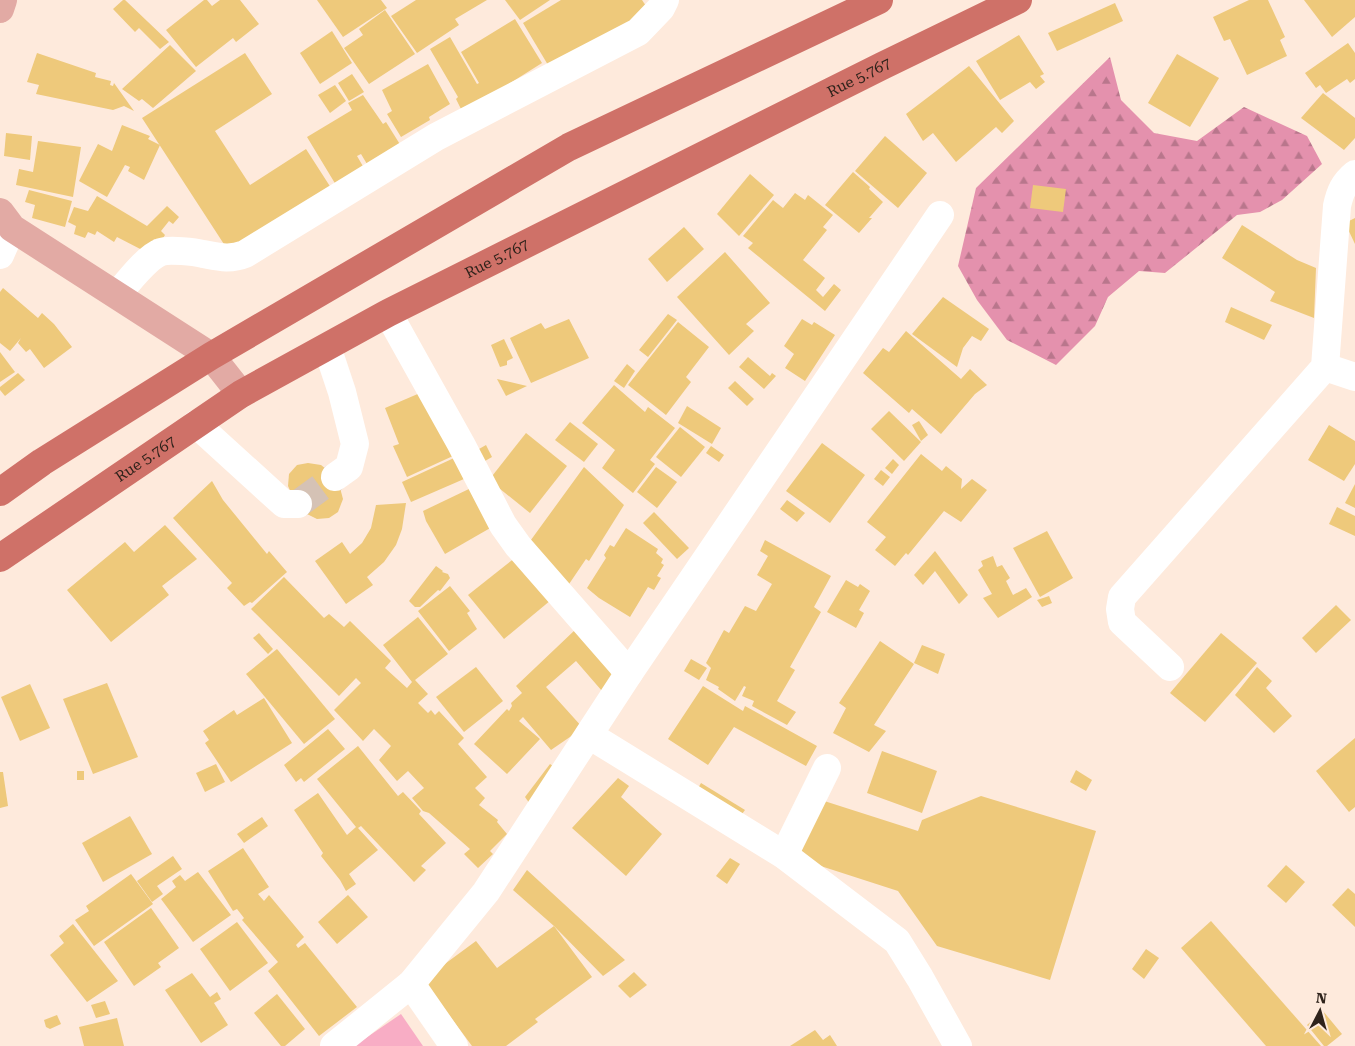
<svg xmlns="http://www.w3.org/2000/svg" width="1355" height="1046" viewBox="0 0 1355 1046" font-family="'Roboto Serif',serif">
  <defs>
    <pattern id="forest-firs" width="22" height="20" patternUnits="userSpaceOnUse" patternTransform="scale(1.25)"><rect width="22" height="20" fill="#e491ad"/><path d="M5 1l3.5 6h-7zM16 11l3.5 6h-7z" fill="#b9768c"/></pattern>
  </defs>
  <rect width="100%" height="100%" fill="#feeadc"/>
  <!-- forest -->
  <path fill="url(#forest-firs)" d="M1110,57l11,43 33,33 43,8 47,-34 63,29 15,28 -40,36 -22,12 -23,3 -72,58 -26,-2 -31,26 -13,29 -39,39 -49,-25 -30,-40 -19,-34 18,-78z"/>
  <!-- park -->
  <path fill="#f8adc5" d="M401,1014l22,32h-69z"/>
  <!-- building -->
  <g fill="#eec97b">
    <path d="M123,0h2l44,42 -9,7 -21,-21 -4,4 -22,-23z"/>
    <path d="M204,0h3l5,6 8,-6h20l19,24 -23,18 -3,-4 -37,29 -30,-37z"/>
    <path d="M317,0h64l6,8 -44,29z"/>
    <path d="M416,0h71l-32,19 4,6 -42,28 -26,-37z"/>
    <path d="M505,0h45l-30,20z"/>
    <path d="M561,0h81l8,12 -102,53 -25,-42z"/>
    <path d="M1249,0h19l17,37 -5,3 7,16 -40,19 -17,-36 -6,2 -11,-24z"/>
    <path d="M1304,0h51v17l-23,20z"/>
    <path d="M1115,3l8,18 -66,30 -9,-18z"/>
    <path d="M385,10l30,44 -46,30 -25,-36 19,-13 -4,-6z"/>
    <path d="M515,19l27,44 -79,50 -7,-14 2,-2 -28,-48 20,-12 27,47 2,-1 -18,-31z"/>
    <path d="M332,31l20,32 -32,21 -20,-31z"/>
    <path d="M1019,35l25,39 -4,2 5,6 -9,7 -6,-7 -30,18 -24,-39z"/>
    <path d="M1348,43l7,10v26l-5,4 -3,-4 -21,14 -6,-8 -4,3 -11,-15z"/>
    <path d="M170,45l26,26 -43,37 -11,-9 -3,2 -17,-12z"/>
    <path d="M37,53l59,20 -1,4 16,4 -1,4 3,1 1,-3 20,28 -10,-5 -11,4 -77,-16 3,-9 -12,-3z"/>
    <path d="M245,53l27,41 -57,37 35,54 56,-36 27,42 -102,64 -89,-137z"/>
    <path d="M1177,54l42,24 -29,49 -42,-24z"/>
    <path d="M428,64l22,40 -21,13 1,3 -29,17 -14,-23 5,-3 -10,-21z"/>
    <path d="M969,66l45,55 -12,12 -6,-6 -40,35 -23,-29 -10,8 -17,-27z"/>
    <path d="M352,74l12,18 -15,9 -11,-18z"/>
    <path d="M335,85l11,16 -16,12 -12,-18z"/>
    <path d="M1323,93l32,25v20l-11,12 -43,-32z"/>
    <path d="M363,95l20,29 3,-2 15,24 -34,18 -6,-10 -4,2 7,12 -28,17 -29,-48 45,-27 -4,-7z"/>
    <path d="M122,125l28,11 -2,3 12,6 -16,35 -16,-9 2,-4 -5,-2 -18,32 -28,-16 19,-37 14,7z"/>
    <path d="M6,133l26,3 -2,24 -26,-4z"/>
    <path d="M885,136l42,37 -29,35 -43,-37z"/>
    <path d="M38,141l43,6 -8,50 -57,-12 3,-16 14,3z"/>
    <path d="M853,172l17,15 -1,2 14,13 -14,16h3l-13,15 -34,-28z"/>
    <path d="M750,174l24,21 -35,41 -22,-22z"/>
    <path d="M1033,185l33,4 -3,23 -33,-4z"/>
    <path d="M29,190l43,11 -7,26 -33,-9 3,-13 -10,-3z"/>
    <path d="M795,193l10,7 3,-5 25,20 -10,12 4,3 -24,30 22,18 -9,12 7,7 11,-13 7,6 -16,21 -77,-63 5,-5 -10,-7 30,-36 10,8z"/>
    <path d="M97,196l50,30 20,-20 12,11 -6,7 -4,-3 -8,10 4,4 -5,8 -6,-4 -8,13 -29,-15 -3,5 -17,-11 -2,4 -7,-3 -3,6 -11,-4 2,-8 -8,-4 6,-15 14,4z"/>
    <path d="M1355,218v26l-10,-21z"/>
    <path d="M1242,225l55,35 19,8 -2,50 -44,-17 5,-9 -53,-34z"/>
    <path d="M684,227l20,22 -37,33 -19,-23z"/>
    <path d="M725,252l45,51 -24,21 8,7 -25,24 -52,-58z"/>
    <path d="M3,288l35,30 4,-5 12,11 18,23 -28,21 -14,-19 -4,3 -8,-9 3,-5 -11,13 -10,-8v-51z"/>
    <path d="M943,297l46,32 -8,12 -9,-5 -9,12 -6,19 -45,-33z"/>
    <path d="M1231,307l41,18 -8,15 -39,-18z"/>
    <path d="M668,314l9,6 -29,37 -9,-7z"/>
    <path d="M569,319l20,39 -58,25 -21,-45 31,-15 4,6z"/>
    <path d="M802,319l10,6 2,-3 21,13 -30,46 -20,-13 9,-14 -10,-8z"/>
    <path d="M678,322l31,25 -23,30 5,5 -25,33 -38,-30z"/>
    <path d="M906,331l55,48 9,-10 17,16 -12,9 -34,40 -29,-25 -3,4 -46,-40 20,-25 6,4z"/>
    <path d="M504,339l9,19 -6,3v4l-7,2 -9,-22z"/>
    <path d="M0,352l15,20 -15,10z"/>
    <path d="M748,357l22,19 2,-3 4,3 -12,13 -25,-22z"/>
    <path d="M627,364l8,7 -11,17 -10,-7z"/>
    <path d="M18,373l7,7 -20,16 -5,-6v-3z"/>
    <path d="M497,379l30,7 -21,10z"/>
    <path d="M735,381l19,18 -7,7 -19,-18z"/>
    <path d="M614,385l31,27 3,-5 27,21 -25,32 5,4 -22,29 -31,-25 13,-18 -33,-27z"/>
    <path d="M427,390l26,66 -46,21 -14,-31 6,-2 -14,-36z"/>
    <path d="M687,406l34,22 -9,16 -34,-21z"/>
    <path d="M889,411l32,31 -17,19 -33,-32z"/>
    <path d="M919,421l9,14 -7,6 -9,-16z"/>
    <path d="M570,422l28,22 -14,18 -29,-22z"/>
    <path d="M1329,425l26,16v23l-11,17 -36,-21z"/>
    <path d="M680,427l25,20 -24,30 -25,-20z"/>
    <path d="M526,433l41,33 -37,47 -41,-33z"/>
    <path d="M822,443l43,32 -35,48 -44,-32z"/>
    <path d="M486,445l6,12 -14,8 -6,-12z"/>
    <path d="M711,446l13,9 -5,7 -13,-9z"/>
    <path d="M921,454l21,17 4,-5 16,13 -1,10 11,-10 15,11 -26,32 -17,-11 -36,44 -2,-2 -11,13 -20,-16 11,-13 -19,-15z"/>
    <path d="M454,458l10,21 -53,23 -9,-20z"/>
    <path d="M893,459l6,6 -7,9 -7,-6z"/>
    <path d="M308,463l13,2 10,8 8,11 4,15 -5,13 -9,6 -12,1 -14,-7 -9,-13 -6,-13 1,-12 8,-9z"/>
    <path d="M584,467l40,38 -35,56 -3,-2 -21,31 -37,-46z"/>
    <path d="M656,467l21,15 -20,26 -20,-16z"/>
    <path d="M881,470l9,7 -7,9 -9,-7z"/>
    <path d="M212,481l11,19 44,54 2,-3 18,21 -35,31 -2,-1 -6,4 -17,-18 5,-5 -59,-65z"/>
    <path d="M1355,484v24l-10,-5z"/>
    <path d="M471,488l21,39 -47,27 -19,-33 -3,-10z"/>
    <path d="M787,500l18,13 -8,9 -17,-13z"/>
    <path d="M406,503l-4,26 -6,16 -12,17 -17,15 6,8 -27,19 -31,-43 27,-19 8,12 12,-11 9,-15 5,-23z"/>
    <path d="M1337,507l18,9v20l-26,-12z"/>
    <path d="M654,512l35,36 -12,11 -34,-36z"/>
    <path d="M165,525l32,34 -35,27 7,9 -58,47 -44,-52 58,-48 9,10z"/>
    <path d="M626,528l32,21 -2,4 7,6 -2,4 3,2 -7,11 4,2 -7,12 -6,-3 -18,30 -31,-19 -12,-10 19,-30 -2,-3 6,-10 4,2z"/>
    <path d="M1047,531l26,47 -33,19 -27,-49z"/>
    <path d="M765,540l66,36 -17,31 7,5 -31,55 5,3 -18,31 19,11 -9,13 -35,-19 2,-5 -12,-5 4,-9 -2,-1 -9,15 -17,-12 1,-2 -13,-7 5,-12 -5,-5 18,-33 5,3 16,-27 11,5 16,-27 -15,-9 11,-19 -8,-5z"/>
    <path d="M935,551l33,44 -9,9 -24,-33 -12,14 -9,-10z"/>
    <path d="M993,556l4,11 5,-2 8,13 -4,3 7,14 13,-7 6,9 -34,21 -15,-20 9,-4 -14,-24 5,-4 -2,-5z"/>
    <path d="M516,557l35,43 -47,39 -36,-44z"/>
    <path d="M436,566l7,5 -1,1 6,2 2,4 -10,13 -2,-1 -18,17h-5l-6,-6z"/>
    <path d="M284,577l40,41 5,-4 15,13 6,-6 41,40 -6,7 22,20 5,-6 -29,-37 35,-28 30,37 -33,26 13,14 -10,9 10,10 3,-3 4,5 4,-4 25,27 -6,6 29,33 -12,11 10,10 -6,7 19,15 -1,2 10,12 -17,17 3,3 -15,14 -14,-14 6,-5 -41,-36 -6,-2 -11,-13 12,-10 -16,-17 -11,10 -18,-21 12,-14 -17,-17 -11,12 -29,-31 27,-27 -5,-5 -17,18 -88,-87z"/>
    <path d="M846,580l12,7 2,-3 10,7 -11,19 5,3 -8,15 -29,-16z"/>
    <path d="M450,586l20,25 -3,2 10,16 -28,22 -31,-40z"/>
    <path d="M1049,596l3,7 -10,4 -5,-7z"/>
    <path d="M1336,605l15,15 -35,33 -14,-15z"/>
    <path d="M576,629l39,47 -13,15 -26,-30 -30,26 37,41 -32,22 -28,-33 -4,4 21,18 -33,35 -33,-30 33,-35 2,2 3,-5 -1,-3 11,-10 -6,-7z"/>
    <path d="M259,633l14,16 -5,5 -15,-16z"/>
    <path d="M1221,633l36,30 -52,59 -35,-29z"/>
    <path d="M880,641l34,23 -40,61 12,6 -17,21 -36,-19 13,-25 -7,-5z"/>
    <path d="M922,645l23,9 -7,20 -24,-11z"/>
    <path d="M277,649l58,70 -31,25 -58,-70z"/>
    <path d="M691,659l16,9 -8,12 -15,-9z"/>
    <path d="M476,667l27,34 -39,31 -28,-35z"/>
    <path d="M1257,667l15,14 -6,7 26,28 -18,17 -39,-38z"/>
    <path d="M107,683l31,74 -45,17 -30,-75z"/>
    <path d="M30,684l20,44 -30,13 -19,-44z"/>
    <path d="M703,686l40,25 2,-5 72,40 -11,20 -72,-39 -26,38 -40,-26z"/>
    <path d="M264,698l28,45 -61,39 -26,-39 4,-3 -6,-9 31,-21 3,5z"/>
    <path d="M328,729l17,20 -41,33 -3,-4 -5,4 -12,-17z"/>
    <path d="M1355,738v69l-6,5 -33,-41z"/>
    <path d="M358,746l40,50 5,-4 18,19 -2,3 27,29 -25,23 5,4 -12,12 -53,-56 -3,2 20,22 -29,24 7,10 -10,7 -6,-11 -19,-24 2,-3 -29,-43 24,-17 29,42 9,-8 -39,-48z"/>
    <path d="M882,751l55,20 -15,42 -55,-20z"/>
    <path d="M216,764l9,18 -20,10 -9,-19z"/>
    <path d="M550,764l10,7 -28,36 -7,-10z"/>
    <path d="M1076,770l16,10 -6,11 -16,-9z"/>
    <rect x="77" y="771" width="7" height="9"/>
    <path d="M0,772h3l5,34 -8,2z"/>
    <path d="M618,778l11,8 -8,11 41,37 -36,42 -54,-48z"/>
    <path d="M701,783l44,27 -6,8 -43,-26z"/>
    <path d="M981,796l115,35 -46,149 -113,-34 -39,-55 -99,-32 19,-60 100,32 4,-11z"/>
    <path d="M130,816l22,38 -49,28 -21,-39z"/>
    <path d="M262,817l6,9 -24,17 -7,-9z"/>
    <path d="M243,848l26,39 -11,7 6,7 5,-6 35,42 -8,8 2,3 7,-5 52,64 -38,29 -51,-65 10,-9 -36,-42 2,-2 -7,-9 -4,2 -25,-40z"/>
    <path d="M173,856l9,13 -25,17 6,8 -11,8 -15,-21z"/>
    <path d="M730,858l10,6 -13,20 -11,-8z"/>
    <path d="M1286,865l19,17 -19,21 -19,-17z"/>
    <path d="M527,870l98,90 -22,16 -49,-50 -41,-36z"/>
    <path d="M198,872l33,43 -38,27 -32,-43 15,-12 -4,-6 8,-6 5,6z"/>
    <path d="M131,874l22,30 -59,42 -19,-26 14,-9 -3,-5z"/>
    <path d="M1348,888l7,6v33l-23,-22z"/>
    <path d="M348,895l20,22 -31,27 -19,-22z"/>
    <path d="M151,908l28,40 -21,15 3,4 -27,19 -30,-44z"/>
    <path d="M1211,921l110,125h-55l-85,-98z"/>
    <path d="M237,922l31,41 -38,28 -30,-42z"/>
    <path d="M73,924l45,57 -31,21 -37,-47 14,-12 -5,-7z"/>
    <path d="M554,926l38,51 -57,42 3,3 -32,24h-34l-49,-66 53,-39 21,27z"/>
    <path d="M1146,949l13,9 -15,21 -12,-10z"/>
    <path d="M634,972l13,13 -17,13 -12,-12z"/>
    <path d="M192,973l18,24 7,-5 4,7 -7,4 14,22 -27,18 -36,-53z"/>
    <path d="M277,994l28,35 -20,17h-4l-27,-33z"/>
    <path d="M105,1001l5,13 -14,4 -5,-13z"/>
    <path d="M1323,1011l19,23 -15,12h-3l-17,-21z"/>
    <path d="M57,1015l4,9 -11,5 -4,-2 -2,-7z"/>
    <path d="M117,1018l7,28h-40l-5,-19z"/>
    <path d="M815,1030l8,10 7,-5 7,11h-47z"/>
  </g>
  <g fill="none" stroke-linecap="round" stroke-linejoin="round">
    <!-- minor-tunnel -->
    <path stroke="#d5c2b5" stroke-width="28" stroke-dasharray="28 14" stroke-linecap="butt" d="M298,504l37,-27"/>
    <!-- minor -->
    <g stroke="#fff" stroke-width="28">
      <path d="M0,255l12,-27"/>
      <path d="M117,295c10,-12 30,-38 44,-43 8,-3 34,0 42,2 16,3 27,6 42,0l191,-117 202,-105 23,-24 4,-8"/>
      <path d="M388,313l73,131 42,81 15,21 111,127"/>
      <path d="M327,347l15,45 13,52 -6,23 -14,10"/>
      <path d="M1325,367l30,10"/>
      <path d="M196,424l88,80h14"/>
      <path d="M1170,667l-48,-45 -2,-13 2,-12 203,-230 12,-161c3,-14 7,-23 18,-32"/>
      <path d="M589,735l195,120 113,86 23,37 38,68"/>
      <path d="M784,855l43,-87"/>
      <path d="M411,984l43,62"/>
      <path d="M334,1046l77,-62 75,-92 143,-219 311,-458"/>
    </g>
    <!-- major -->
    <g stroke="#e2aaa4" stroke-width="28">
      <path d="M0,9l3,-9"/>
      <path d="M0,212l12,16 199,128 30,38"/>
    </g>
    <!-- highway -->
    <g stroke="#cf7168" stroke-width="28">
      <path d="M0,492l42,-30 169,-106 358,-209 310,-147"/>
      <path id="s1" d="M0,558l241,-164 147,-81 494,-247 136,-66"/>
    </g>
  </g>
  <g text-anchor="middle" dominant-baseline="central" stroke-width="4.5" stroke-linejoin="round" paint-order="stroke">
    <!-- street labels -->
    <g font-size="15" fill="#2f231b" stroke="#feeadc">
      <text stroke="none"><textPath href="#s1" startOffset="986">Rue 5.767</textPath></text>
      <text stroke="none"><textPath href="#s1" startOffset="581">Rue 5.767</textPath></text>
      <text stroke="none"><textPath href="#s1" startOffset="176">Rue 5.767</textPath></text>
    </g>
  </g>
  <!-- north arrow -->
  <g transform="translate(1320 1011) rotate(6)" stroke="#feeadc" stroke-width="4" paint-order="stroke">
  <path d="M0-4L9 19L0 12L-9 19Z" fill="#2f231b"/>
  <text y="-8" font-size="14" font-weight="bold" text-anchor="middle" fill="#2f231b">N</text>
  </g>
</svg>
